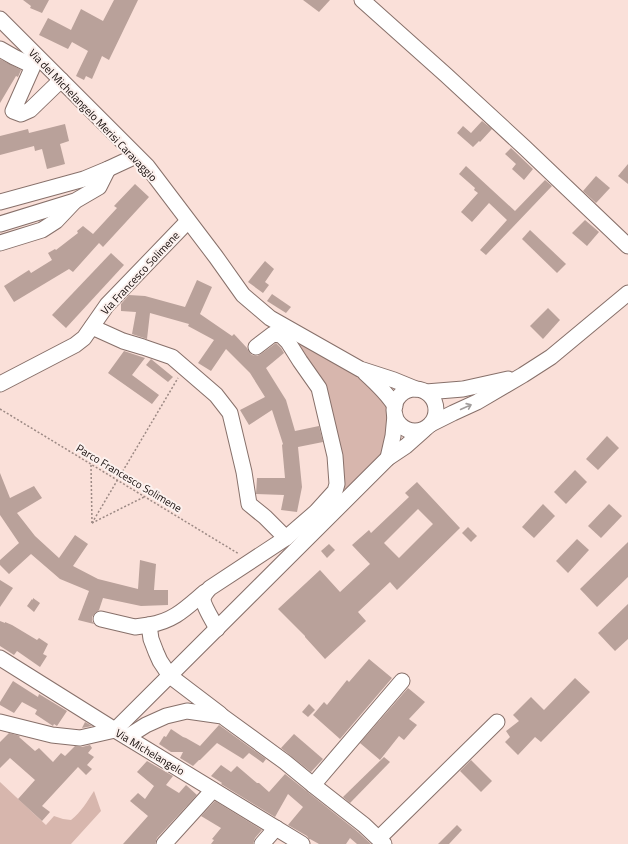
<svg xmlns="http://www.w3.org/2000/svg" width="628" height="844" viewBox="0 0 628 844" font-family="'Titillium Web',sans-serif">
  <rect width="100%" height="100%" fill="#fae0d9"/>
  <!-- green -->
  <g fill="#d7b6ad">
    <path d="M288,337l68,34 32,33 2,10 -6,41 -34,34h-10l-17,-101z"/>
    <path d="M0,782l46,43 8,-9 9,3 8,1c10,-8 16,-18 23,-29l7,20 -30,33h-71z"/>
  </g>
  <!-- building -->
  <g fill="#b9a19a" fill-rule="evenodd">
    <path d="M23,0h26l-7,13 -12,-5 1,-2z"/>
    <path d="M114,0h24l-29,60 -7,-4 -10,23 -6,-3 -2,4 -8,-4 12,-25 -16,-9 -4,7 -29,-14 9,-17 23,12 10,-21 22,12z"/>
    <path d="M303,0h27l-11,12z"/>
    <path d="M0,59l21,11 -3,7 -2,-1 -16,27z"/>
    <path d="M482,121l10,8 -12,13 -1,-1 -6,6 -16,-14 6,-7 8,7z"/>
    <path d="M65,124l4,17 -9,3 5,20 -18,5 -5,-20 -7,2 -1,-5 -34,9v-19l28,-7 1,4z"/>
    <path d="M511,148l22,21 -9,11 -12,-11 4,-5 -11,-10z"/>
    <path d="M628,164v20l-10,-8z"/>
    <path d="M466,166l49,45 30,-31 7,6 -41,43 -25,26 -6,-5 27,-30 -18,-17 -17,19 -11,-10 17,-19 -4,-3 1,-2 -16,-14z"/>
    <path d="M596,176l14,12 -14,15 -13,-12z"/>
    <path d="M135,184l14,13 -46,50 -4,-4 -26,29 -4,-3 -55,33 -10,-16 25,-16 2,3 21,-13 -4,-7 7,-4 1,1 22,-17 -1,-2 6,-5 10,8 24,-26 -3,-2z"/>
    <path d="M585,220l14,12 -12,14 -15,-13z"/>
    <path d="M530,230l36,34 -9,9 -35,-34z"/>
    <path d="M111,253l13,12 -58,63 -14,-13z"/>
    <path d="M265,261l9,8 -9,13 4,3 -6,8 -15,-11z"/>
    <path d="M197,280l15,7 -12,27 32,22 2,-2 13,14 2,4 3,3 5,1 4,-2 15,-11 5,5 3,5 -18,15 20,32 9,31 24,-5 4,16 -25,5 4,40 -5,25 -16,-2 3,-15 -28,-1 1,-16h28l-3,-33 1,-1 -11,-34 -23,15 -9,-15 25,-13 -15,-24 -24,-24 -15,22 -13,-8 16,-23 -26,-14 1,-2 -39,-11 -3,26 -15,-5 4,-22 -15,-1v-7l8,-9 16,1 40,11z"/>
    <path d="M272,294l19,13 -5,6 -19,-12z"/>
    <path d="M548,308l12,12 -17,19 -13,-13z"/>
    <path d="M124,351l21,7 -13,17 27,20 -7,9 -44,-31z"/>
    <path d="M151,359l22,18 -5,5 -22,-17z"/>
    <path d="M607,436l12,12 -21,22 -12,-11z"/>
    <path d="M575,470l12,12 -21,22 -12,-12z"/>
    <path d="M0,473l10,25 24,-12 8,12 -25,15 18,23 24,22 16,-23 13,9 -15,22 25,13 40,10 2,-29 16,4 -2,26h14v15l-27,1 -38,-8 -4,12 -4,3 -3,4v4l2,3 -16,-4 11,-29 -29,-12 -29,-25 -22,20 -9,-9v-5l19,-17 -19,-28z"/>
    <path d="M417,482l43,46 -63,62 -7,-8 -32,30 8,9 -41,38 -20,-22v-1l-27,-27 42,-39 20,22 30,-28 -18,-19 17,-15 2,3 38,-36 -4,-4zM418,509l15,15 -34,34 -15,-15z"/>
    <path d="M543,504l12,12 -21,22 -12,-11z"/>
    <path d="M609,504l13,12 -21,22 -13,-12z"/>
    <path d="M468,527l9,9 -6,6 -9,-9z"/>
    <path d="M577,539l12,11 -21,23 -12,-12z"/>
    <path d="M628,542v35l-31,30 -17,-18z"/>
    <path d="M329,544l6,6 -8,8 -6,-7z"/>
    <path d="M0,580l13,8 -13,19z"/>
    <path d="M33,598l7,5 -6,9 -7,-6 5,-7 1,1z"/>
    <path d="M628,604v35l-13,12 -17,-18z"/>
    <path d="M0,621l5,2v-1l7,3 25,15 2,-2 9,6 -5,10 4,2 -7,11 -23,-16 -3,4 -14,-9z"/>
    <path d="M369,659l23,19 -52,61 -27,-24 11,-13 3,3 20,-25 2,2z"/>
    <path d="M575,678l15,14 -49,50 -6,-5 -17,18 -13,-13 5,-5 -4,-6 13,-10 -6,-6 18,-18 13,13z"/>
    <path d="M13,681l25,16 1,-3 28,17 -10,15 -3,-2 -1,2 -18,-12 2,-4 -15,-8 -8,11 -14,-8v-3z"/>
    <path d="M408,688l17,14 -16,17 8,6 -13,15 -5,-4 -19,24 -20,-17z"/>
    <path d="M309,704l6,6 -7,7 -6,-5z"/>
    <path d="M85,722l7,4 -10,2z"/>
    <path d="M219,725l47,34 -3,4 -14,-10 -6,6 -26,-16 -17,17h-1l-6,6 -13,-8 3,-6h-12l-12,-8 5,-8 2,1 5,-8 12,8 3,1 14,8z"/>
    <path d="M9,733l11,3 -1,1 16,14 4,-3 14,14 8,-9 4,3 10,-10 7,1 8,-2 2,3 -4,5 6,4 -7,8 5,4 -6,6 -8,-8 -36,39 8,6 -8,9 -24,-22 17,-19 -25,-22 -10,10v-26z"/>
    <path d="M294,734l29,25 -12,13 -30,-24z"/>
    <path d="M384,757l6,5 -40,41 -6,-5 -1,-1z"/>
    <path d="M471,760l21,21 -11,11 -21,-21z"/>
    <path d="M147,761l26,15 -7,9 13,8 7,-8 11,10 -40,43 -2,6h-32l25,-28 -18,-15 8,-8 7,6 9,-13 -17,-14z"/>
    <path d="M221,765l10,7 6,-6 20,17h2l10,9 16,-18 73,58 13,12h-14l-7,-6 -4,6h-27l-9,-5h-1l-2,-3 -19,-11 15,-18 -15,-13 -13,23 -54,-33 1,-1 -11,-7z"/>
    <path d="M215,801l47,29 -7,8 -2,6h-42l3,-4 -2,-1 9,-11 -20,-12z"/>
    <path d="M457,825l5,5 -13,14h-11z"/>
  </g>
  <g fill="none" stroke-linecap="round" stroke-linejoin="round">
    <defs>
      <g id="minor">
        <path d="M362,0l84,75 78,72 104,99"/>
        <path d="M0,19l147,147 69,91 27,38 27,23 90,51 34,11 22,9"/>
        <path d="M0,49l14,8 19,9 -20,45 8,3 9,-4 31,-30"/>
        <path d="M0,202l84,-23 24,-10 28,-13"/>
        <path d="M0,224l75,-23 24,-14 9,-18"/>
        <path d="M0,243l42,-13 14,-9 18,-19"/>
        <path d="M92,327l31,14 20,6 29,10 44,38 14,18 14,59 5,32 16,13 21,21"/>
        <path d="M365,373c11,10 22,20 30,33"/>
        <path d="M0,384l75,-39 9,-7 23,-33 81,-84"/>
        <circle cx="415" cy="410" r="21"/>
        <path d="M426,392l37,-3 45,-10"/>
        <path d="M431,424l22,-11 24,-11 46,-27 28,-18 77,-64"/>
        <path d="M388,458l5,-22 2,-21"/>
        <path d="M205,592c-19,16 -31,29 -56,33l2,14 5,13 4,9 10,15 50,38"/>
        <path d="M101,619l34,8 14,-2"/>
        <path d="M217,629c-3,-7 -14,-23 -14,-30 1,-5 4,-8 7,-11l76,-50 30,-26 19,-21 2,-7 -2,-28 -16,-68 -19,-27 -12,-19 -7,-7 -8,-1 -17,13"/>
        <path d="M0,658l115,72 187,114"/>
        <path d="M0,722l52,13 28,3 35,-8 273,-272 18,-12 18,-16"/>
        <path d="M127,737l19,-12 20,-9 21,-5 35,5 63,46 28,23 51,40 20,19"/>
        <path d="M313,785l89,-104"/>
        <path d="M379,838l118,-116"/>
        <path d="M164,844l49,-54"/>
        <path d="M262,844l14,-16"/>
      </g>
    </defs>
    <!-- minor casing -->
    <use href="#minor" stroke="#87706a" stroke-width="17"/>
    <!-- path -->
    <g stroke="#9c8984" stroke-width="1.5" stroke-dasharray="2 2" stroke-linecap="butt">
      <path d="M0,409l239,145"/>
      <path d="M91,465l1,58"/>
      <path d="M92,523l86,-145"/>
      <path d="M92,523l52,-26"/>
    </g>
    <!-- minor -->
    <use href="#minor" stroke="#fff" stroke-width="15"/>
  </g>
  <!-- one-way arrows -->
  <defs><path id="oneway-shaft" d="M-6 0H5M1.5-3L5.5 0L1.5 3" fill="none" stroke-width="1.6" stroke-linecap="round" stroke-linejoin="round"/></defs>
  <use stroke="#a19d9c" href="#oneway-shaft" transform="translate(466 407) rotate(-24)"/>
  <g text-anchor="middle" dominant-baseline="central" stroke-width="4" stroke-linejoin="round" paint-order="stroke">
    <!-- street labels -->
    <g font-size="11" fill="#130a08" stroke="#fcf1ee">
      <text transform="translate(93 115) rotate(46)">Via del Michelangelo Merisi Caravaggio</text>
      <text transform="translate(140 273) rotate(-47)">Via Francesco Solimene</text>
      <text transform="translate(129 478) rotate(31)">Parco Francesco Solimene</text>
      <text transform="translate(150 752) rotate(31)">Via Michelangelo</text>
    </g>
  </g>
</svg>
